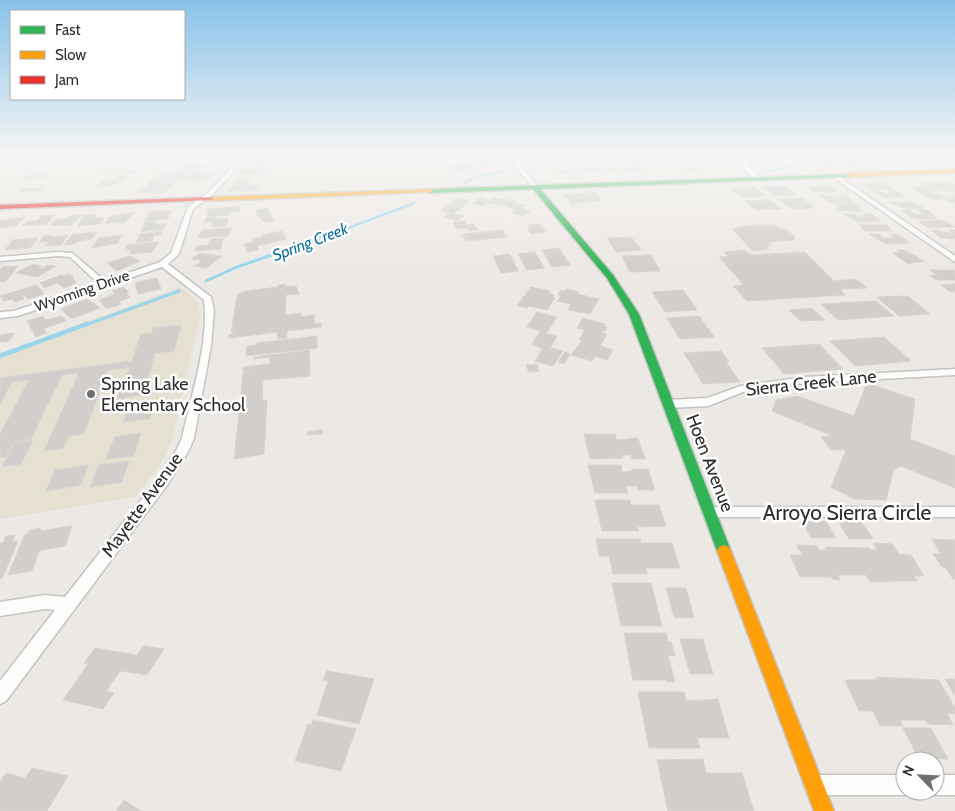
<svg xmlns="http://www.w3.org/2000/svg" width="955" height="811" viewBox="0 0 955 811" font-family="Cabin,sans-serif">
  <rect width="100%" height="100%" fill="#ece8e4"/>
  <!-- education -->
  <path fill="#e6e0d3" d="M180,287l17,14 4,11 -28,124 -7,19 -19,28 -11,14 -136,22v-166z"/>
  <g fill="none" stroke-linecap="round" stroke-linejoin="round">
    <!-- stream-far2 -->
    <g stroke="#99d6ec" stroke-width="2.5">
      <path d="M879,155l25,3 13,-3"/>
      <path d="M536,165l52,-6 95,5c15,-4 28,-3 44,0"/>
      <path d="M768,170l17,-1 17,-11 21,-3"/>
      <path d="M464,183l13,-7 26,-4"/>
      <path d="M343,230l71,-27"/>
    </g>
    <!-- stream-far1 -->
    <g stroke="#99d6ec" stroke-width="3">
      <path d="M206,281l31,-14 109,-38"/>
      <path d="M83,326l96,-35"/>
    </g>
    <!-- stream -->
    <path stroke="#99d6ec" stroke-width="4.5" d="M0,356l87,-32"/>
  </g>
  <!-- building -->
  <g fill="#d1cecb" stroke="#d7d4d0">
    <path d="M762,155l6,2 -3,1 16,2 -11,6 -8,-2 2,-2 -4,-1 4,-3 -5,-1z"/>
    <path d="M268,156l-3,17 -26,2 2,-5 12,-1 2,-12z"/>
    <path d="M485,156l12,4 -12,6 -14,-4z"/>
    <path d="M137,157l-3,5 -26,2 5,-6z"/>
    <path d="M855,158l6,4h-11l7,4h-10l-12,-7z"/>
    <path d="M882,158l3,2h21l8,4 -18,1 -6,-4 -16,1 -5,-3z"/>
    <path d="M816,162h14l7,4 -14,1z"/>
    <path d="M188,163l22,3 -21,7 27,-2 -11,11h-12l2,-2h-19l-1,2h3l-7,3h2l-10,8 -27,-1 16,-9h-5l16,-11h10l11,-5 -3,-2 1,-1z"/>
    <path d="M468,163l7,5 -20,3 -7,-5z"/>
    <path d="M132,167l-3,4 8,-1 -3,3 -34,2 7,-7 10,1z"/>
    <path d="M597,167l4,5 -20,1 -3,-4z"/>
    <path d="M600,167h20l2,4 -18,1z"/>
    <path d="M623,167h21l3,4 -20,1z"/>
    <path d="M699,167l5,5 -15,1 -5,-5z"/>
    <path d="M574,168l4,5h-21l-2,-3z"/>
    <path d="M49,174l-2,3 -26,2 3,-3z"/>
    <path d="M119,176l8,1 -13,8 -16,1 5,-7h8l-2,2h2z"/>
    <path d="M253,177l-7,8h13l-4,6h-27l11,-13z"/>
    <path d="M879,183h5l11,6h-24l-9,-5z"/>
    <path d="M920,183h34l1,8h-12l-5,-3h-4l4,3h-9l21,7h5l-5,-2h5v7l-11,-4 -12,1 -21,-12h4l-3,-2h12z"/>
    <path d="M785,186l12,9 -23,1 -12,-9z"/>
    <path d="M809,186h23l5,5 -24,1 -4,-4h3z"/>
    <path d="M754,187l11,9 -24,1 -10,-9z"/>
    <path d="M43,188l-3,3 -23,1 4,-3z"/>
    <path d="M873,191h8l4,3h8l-4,-3h9l8,7 -24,-1z"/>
    <path d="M596,192l6,8 -30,4 -9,-9z"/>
    <path d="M818,195l23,3 -4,-3h8l9,7 -22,1z"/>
    <path d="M458,198l12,3 -17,13 11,2 -7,5 -13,-4 6,-4 -9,-2z"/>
    <path d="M480,198l10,3 5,-3 21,3 -2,2 10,2 -4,3 10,3 -7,5 -11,-3 4,-3 -9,-3 1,-1 -21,-3 -5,3 -9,-3z"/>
    <path d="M802,198l13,10 -24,1 -13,-10z"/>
    <path d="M770,200l12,9 -26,1 -11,-9z"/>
    <path d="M890,202h18l16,6 -19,1z"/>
    <path d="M837,204h20l4,3h-3l4,4h-21l-5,-3h6z"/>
    <path d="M240,206l-1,5 -9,1 -1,3 -22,2 1,-8z"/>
    <path d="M267,208l7,13 -10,1 -8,-8h2l-1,-4z"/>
    <path d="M171,210l-3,9 -23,2 4,-9z"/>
    <path d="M910,210l5,4h8l-5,-4h10l10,9h-25l-11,-8z"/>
    <path d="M136,212l-12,11h-19l4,-6z"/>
    <path d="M96,214l-2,4h11l-6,6 -21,2 6,-11z"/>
    <path d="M843,214h10l5,3h9l-4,-3h8l10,7 -23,1z"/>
    <path d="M54,215l-7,9 -25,2 4,-4 12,-2 3,-4z"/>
    <path d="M71,215h11l-12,11 -20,-1 5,-5 14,-2z"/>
    <path d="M25,217l-9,9 -16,2v-7z"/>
    <path d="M215,217v2l13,-1 -2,8 -14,1v-5l-8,1 2,-5z"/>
    <path d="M943,220l12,7 -26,1 -11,-7z"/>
    <path d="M156,221l-2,3h12l-2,5 -23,3 4,-10z"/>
    <path d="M464,221l2,4 8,-1 4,6 -8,1 -2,-3 -11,1 -4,-7z"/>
    <path d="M539,224l7,8 -15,2 -4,-5h4l-3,-4z"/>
    <path d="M886,224l6,7h-27l-6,-6z"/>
    <path d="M776,225l4,4h6l9,8 -1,3 -26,2 4,3h-6l3,4 -16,2 -21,-22 12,-3z"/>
    <path d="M232,228l-4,8 -30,2 4,-8z"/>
    <path d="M502,230l5,7 -41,4 -4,-7z"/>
    <path d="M931,230l23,4 -5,-4h6v9l-14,-1z"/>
    <path d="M163,231l-2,4h-7l-2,6 -16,2 4,-9z"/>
    <path d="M282,231l4,8 -29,7 2,4 -12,2 -3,-8 10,-2 -1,-3 9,-2 -1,-2z"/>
    <path d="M96,232l-4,7 -14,2 -3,3 -11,1 9,-11z"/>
    <path d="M869,234h10l5,4h10l-4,-4h8l12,9 -24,1z"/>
    <path d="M52,235l-1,2 17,-2 -7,10 -15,1 3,-4h-10l5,-6z"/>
    <path d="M122,235l-4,8 -26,5 6,-10z"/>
    <path d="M631,237l10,13 -25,2 -9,-14z"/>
    <path d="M38,238l-8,10 -25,2 8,-10z"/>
    <path d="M223,238l-2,11 -26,2 2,-5 11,-1 3,-6z"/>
    <path d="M159,242l-7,10 -22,2 2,-4 -5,1 1,-3 -3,1 2,-4z"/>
    <path d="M559,248l11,17 -18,2 -10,-17z"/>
    <path d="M745,250l5,5 55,-3 29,29 22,-2 11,9 -27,1 5,6 -98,6 -14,-15 11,-1 -25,-28 9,-1 -4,-4z"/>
    <path d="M897,250h8l19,11 -16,3 -15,-11 8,-1z"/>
    <path d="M535,252l9,16 -17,2 -9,-16z"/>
    <path d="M200,253l22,3 -16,12 -11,-2 6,-4 -2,-1 1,-1 -9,-1z"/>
    <path d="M510,254l8,17 -17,2 -8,-17z"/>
    <path d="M651,255l9,16 -30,1 -8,-16z"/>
    <path d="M130,256l10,5 -23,10 -10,-8z"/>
    <path d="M33,264l9,2 -4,2 3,1 6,-4 9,1 -19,11 -21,-4z"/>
    <path d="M18,266l-12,15 -6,1v-12l2,-3z"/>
    <path d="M930,270h24l1,10h-19l-7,-5h8z"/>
    <path d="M69,274l5,3 -2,1 5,5 -14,5 -5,-5 -14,5 -4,-5 21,-8 2,1z"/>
    <path d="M157,278l4,11 -23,5 -3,-11z"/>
    <path d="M286,284v3l10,-1 3,8 -13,1 -1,20 16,-2v4l13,-2 1,9 6,-1v4l-34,4v7l-10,1v-7l-48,6v-3l5,-1 1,-1h-4l6,-38 9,-4 32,-4 1,-2z"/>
    <path d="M955,284v8l-6,-1 -8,-6z"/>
    <path d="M37,285l7,9 -16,5 -4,-4h-2l2,4 -9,3 -2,-3 -9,2 -4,-5z"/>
    <path d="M124,287l5,5 -3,1 4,4 -12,5 3,2 -14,5 -8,-9 16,-6 -3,-3z"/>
    <path d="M531,287l19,4 -1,2 5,2 -2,2 3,1 -8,12 -18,-4 -2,2 -10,-2z"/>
    <path d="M567,289l12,3 -2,2 22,5 -9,15 -22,-4 3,-6 -14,-3 4,-5 -3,-1 3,-5 4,1z"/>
    <path d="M683,290l14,20 -32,2 -13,-20z"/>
    <path d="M908,296l22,18 -31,2 -22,-19z"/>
    <path d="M87,299l13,9 -26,10h-4l-9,-9z"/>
    <path d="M876,301l18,15 -56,4 -17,-16z"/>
    <path d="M812,308l13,12 -25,1 -11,-11z"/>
    <path d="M537,312l20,5 -11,17 11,2 -7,12 13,3 -10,15 -18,-5 7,-12 -10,-5 9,-13 -14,-4z"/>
    <path d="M43,316l3,4 16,-4 4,5 -23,8 4,4 -11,4 -9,-16z"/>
    <path d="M699,316l15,21 -34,2 -13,-21z"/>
    <path d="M583,318l22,6 -1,2 3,1 -2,4 -4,2 6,1 -7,12 13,4 -6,10 -12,-4 -3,5 -21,-6 11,-14 -3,-1 6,-10 -8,-2z"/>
    <path d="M181,325l-7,26 -19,2 -12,42 -27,4 14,-32 -22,3 -23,61 -3,3 -13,2 -6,12 -19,3 35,-78 -17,2 -31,64 -18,3 -7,15h-6v-23l29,-54 -17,2 -12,22v-26l132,-17 9,-27 11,-1 1,-5z"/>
    <path d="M14,333l-5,8 -9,1v-7z"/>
    <path d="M317,336v12l-71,8 1,-10 9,-1 1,-2z"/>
    <path d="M884,337l27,24 -56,5 -25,-25z"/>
    <path d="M819,344l24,25 -59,5 -22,-26z"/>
    <path d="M309,350l1,26 -47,4 -1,21 5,-1 -3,54 -30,5 5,-46 -6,1 1,-10 6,-1 3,-31 15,-3 -15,2v-4l27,-3v-7l-16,2v-2z"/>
    <path d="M721,351l8,11h-3l14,20 -37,2 -19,-31z"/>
    <path d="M565,352l5,2 -6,10 -6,-2z"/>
    <path d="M537,364l2,7 -10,1 -3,-7z"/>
    <path d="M867,383l48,16 -5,40 45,17v32l-54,-22 -7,3 -8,31 -32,-1 -23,-12 15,-37h-15l-10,-13 12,-1 -61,-25 4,-11 21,-4 57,20z"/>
    <path d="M156,400l-6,19 -27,3 7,-18z"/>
    <path d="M323,430l-1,4 -15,1 1,-3z"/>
    <path d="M141,433l-7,23 -28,3 9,-22z"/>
    <path d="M584,434h31l2,6 21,-2 7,21h-13l-1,-4h-9l1,3 -33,1z"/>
    <path d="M33,440l-12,24 -19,3 12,-24z"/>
    <path d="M129,461l-7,21 -32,5 9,-22z"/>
    <path d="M88,465l-7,20 -35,6 9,-21z"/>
    <path d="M588,465h33l1,7 10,-1v-2h16l7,21h-17l-1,-4h-11l2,7h-33z"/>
    <path d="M595,500h35l1,5h28l7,21 -29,1 2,4h-37z"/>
    <path d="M826,521l10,17h-25l-9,-16z"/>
    <path d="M838,521h23l12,18h-24z"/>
    <path d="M72,526l-7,20 -26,5 -7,20 -24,4 17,-41h3l1,-4 12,-2 -2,3z"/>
    <path d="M15,535l-3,7 6,-1 -16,38h-2v-36h3l3,-7z"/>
    <path d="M596,539h44l1,4h31l8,25h-34l1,6h-34l-4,-18h-10z"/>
    <path d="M932,539l23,1v39h-2l-8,-12h-3l-9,-13h8z"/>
    <path d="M873,543l19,1 7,10 12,1 13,21h-10l3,5h-29l1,1h-19l-4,-7h-28l2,5 -8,-1 -1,-2h-31l-10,-22h12l-5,-10 20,1 2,4h8l-2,-3 44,1 1,2h7z"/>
    <path d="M612,583h39l11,43h-41z"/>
    <path d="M666,588h20l8,30 -20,-1z"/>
    <path d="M624,633h42l2,9h3l4,14 -7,-1 7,27h-8v-2h-34z"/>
    <path d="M680,639h23l10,35h-23z"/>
    <path d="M143,646l21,3 -17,26 -27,-4 -14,20 8,2 -11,16 -40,-9 25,-36 -4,-1 11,-15 42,7z"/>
    <path d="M327,671l47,8 -15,45 -42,-9 11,-34 -5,-1z"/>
    <path d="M876,677l63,3 16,28v6l-8,-1 6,12 -25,-1 -3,-4h-25l3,6h-23l-7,-15h-14l-14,-31h33z"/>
    <path d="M945,679h10v17z"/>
    <path d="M638,692h46l2,9 32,-2 11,39h-32l3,10h-51z"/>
    <path d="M313,720l43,9 -15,42 -46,-10 13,-37 3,1z"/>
    <path d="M903,728h28l17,31h-29z"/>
    <path d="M703,759l3,14h36l12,38h-86l-11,-51z"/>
    <path d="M32,768l36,8 -21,35h-47v-29l6,-9 19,5z"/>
    <path d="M124,800l17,11h-25z"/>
  </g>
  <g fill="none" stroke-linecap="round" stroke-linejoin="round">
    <defs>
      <g id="street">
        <path d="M243,155h6l-36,39 -20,15 -14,45 -11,10 43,33 3,14 -3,35 -17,92 -5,12 -21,34 -162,217 -6,3v-23l55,-71 -10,-1 -45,7v-14l45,-7 20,2 93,-119 19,-29 5,-11c9,-43 27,-94 22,-138l-42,-33 -144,49 -18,2v-6l14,-1 84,-28 -28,-26 -12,-1 -58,5v-4l58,-5 14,1 33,28 55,-19 11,-9 17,-46 21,-15z"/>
        <path d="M445,155h6l3,3 -5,1z"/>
        <path d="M519,155h6l-4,8 1,4 15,19v2h-4l-17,-21 -1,-4z"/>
        <path d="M741,155h6l1,10 12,11v2c-11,0 -20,-12 -19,-23z"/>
        <path d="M833,175h4l118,81v6l-122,-85z"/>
        <path d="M955,369v6l-150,8 -62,9 -35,14 -39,2 -6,-4 6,-4 38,-2 34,-12 64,-9z"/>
        <path d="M709,507h246v10h-246l-5,-1 -2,-4 2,-4z"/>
        <path d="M814,775h91v16h7l-7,4h-91l-7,-3 -3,-7 3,-7z"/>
        <path d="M935,775h20v20h-20l-7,-3 7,-1z"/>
      </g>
      <path id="fast" d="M851,174v2l-2,1 -309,12 73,86 26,39 92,237 -2,4 -5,2 -5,-2 -2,-4 -88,-237 -22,-36 -74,-89 -103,4 -3,-2 3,-2z"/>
      <g id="slow">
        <path d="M955,169v4l-106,4 -3,-2 3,-2z"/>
        <path d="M430,189l3,2 -1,1 -221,9 -3,-2 3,-2z"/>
        <path d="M724,545l5,2 2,4 103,260h-20l-97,-260 2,-4z"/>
      </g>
      <path id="jam" d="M211,197l2,1v2l-213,9v-4z"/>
    </defs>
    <!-- street casing -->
    <use href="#street" stroke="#c5c4c5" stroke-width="3"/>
    <!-- fast casing -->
    <use href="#fast" stroke="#c5c4c5" stroke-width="3"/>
    <!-- slow casing -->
    <use href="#slow" stroke="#c5c4c5" stroke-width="3"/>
    <!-- jam casing -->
    <use href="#jam" stroke="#c5c4c5" stroke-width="3"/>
    <!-- street -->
    <use href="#street" fill="#fcfcfb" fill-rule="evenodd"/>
    <!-- fast -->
    <use href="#fast" fill="#30b455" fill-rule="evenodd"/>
    <!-- slow -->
    <use href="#slow" fill="#ff9f0a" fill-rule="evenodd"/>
    <!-- jam -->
    <use href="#jam" fill="#e5322d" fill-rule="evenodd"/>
  </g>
  <!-- sky -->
  <linearGradient id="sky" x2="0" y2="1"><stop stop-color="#88c2ea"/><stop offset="0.58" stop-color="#f6f5f3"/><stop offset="1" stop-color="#f6f5f3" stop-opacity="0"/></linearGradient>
  <rect width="955" height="268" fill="url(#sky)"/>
  <!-- markers -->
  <circle fill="#706f6e" stroke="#fff" stroke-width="2" cx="91" cy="394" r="5"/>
  <g text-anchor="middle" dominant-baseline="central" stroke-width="5" stroke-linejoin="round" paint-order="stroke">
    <!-- far-street labels -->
    <g font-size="15" fill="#2e2e2e" stroke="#fff">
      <text transform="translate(82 291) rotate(-19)">Wyoming Drive</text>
    </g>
    <!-- far-water labels -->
    <g font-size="16" font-style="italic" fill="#0d6fa3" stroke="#fff">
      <text transform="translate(310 242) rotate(-21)">Spring Creek</text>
    </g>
    <!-- street labels -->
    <g font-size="18" fill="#2e2e2e" stroke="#fff">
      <text transform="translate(811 383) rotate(-6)">Sierra Creek Lane</text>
      <text transform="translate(710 463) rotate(69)">Hoen Avenue</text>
      <text transform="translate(142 505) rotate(-54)">Mayette Avenue</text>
    </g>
    <!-- poi labels -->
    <g font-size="18" fill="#2e2e2e" stroke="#fff" text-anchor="start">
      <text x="101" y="384">Spring Lake<tspan x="101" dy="21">Elementary School</tspan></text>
    </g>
    <!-- near-street labels -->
    <g font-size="21" fill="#2e2e2e" stroke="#fff">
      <text x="847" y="512">Arroyo Sierra Circle</text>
    </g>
  </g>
  <!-- legend -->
  <rect x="10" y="10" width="175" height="90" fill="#ffffff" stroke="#ababab"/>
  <rect x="20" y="26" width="25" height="8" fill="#30b455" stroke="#ababab"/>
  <text x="55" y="35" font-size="15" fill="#2e2e2e">Fast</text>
  <rect x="20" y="51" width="25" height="8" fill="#ff9f0a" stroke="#ababab"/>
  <text x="55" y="60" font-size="15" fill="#2e2e2e">Slow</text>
  <rect x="20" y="76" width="25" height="8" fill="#e5322d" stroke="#ababab"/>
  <text x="55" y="85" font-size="15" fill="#2e2e2e">Jam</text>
  <!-- north arrow -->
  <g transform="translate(920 776) rotate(294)"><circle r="24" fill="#ffffff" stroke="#ababab"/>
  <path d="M0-4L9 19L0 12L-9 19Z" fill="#706f6e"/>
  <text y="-8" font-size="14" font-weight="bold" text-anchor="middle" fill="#2e2e2e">N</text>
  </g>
</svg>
